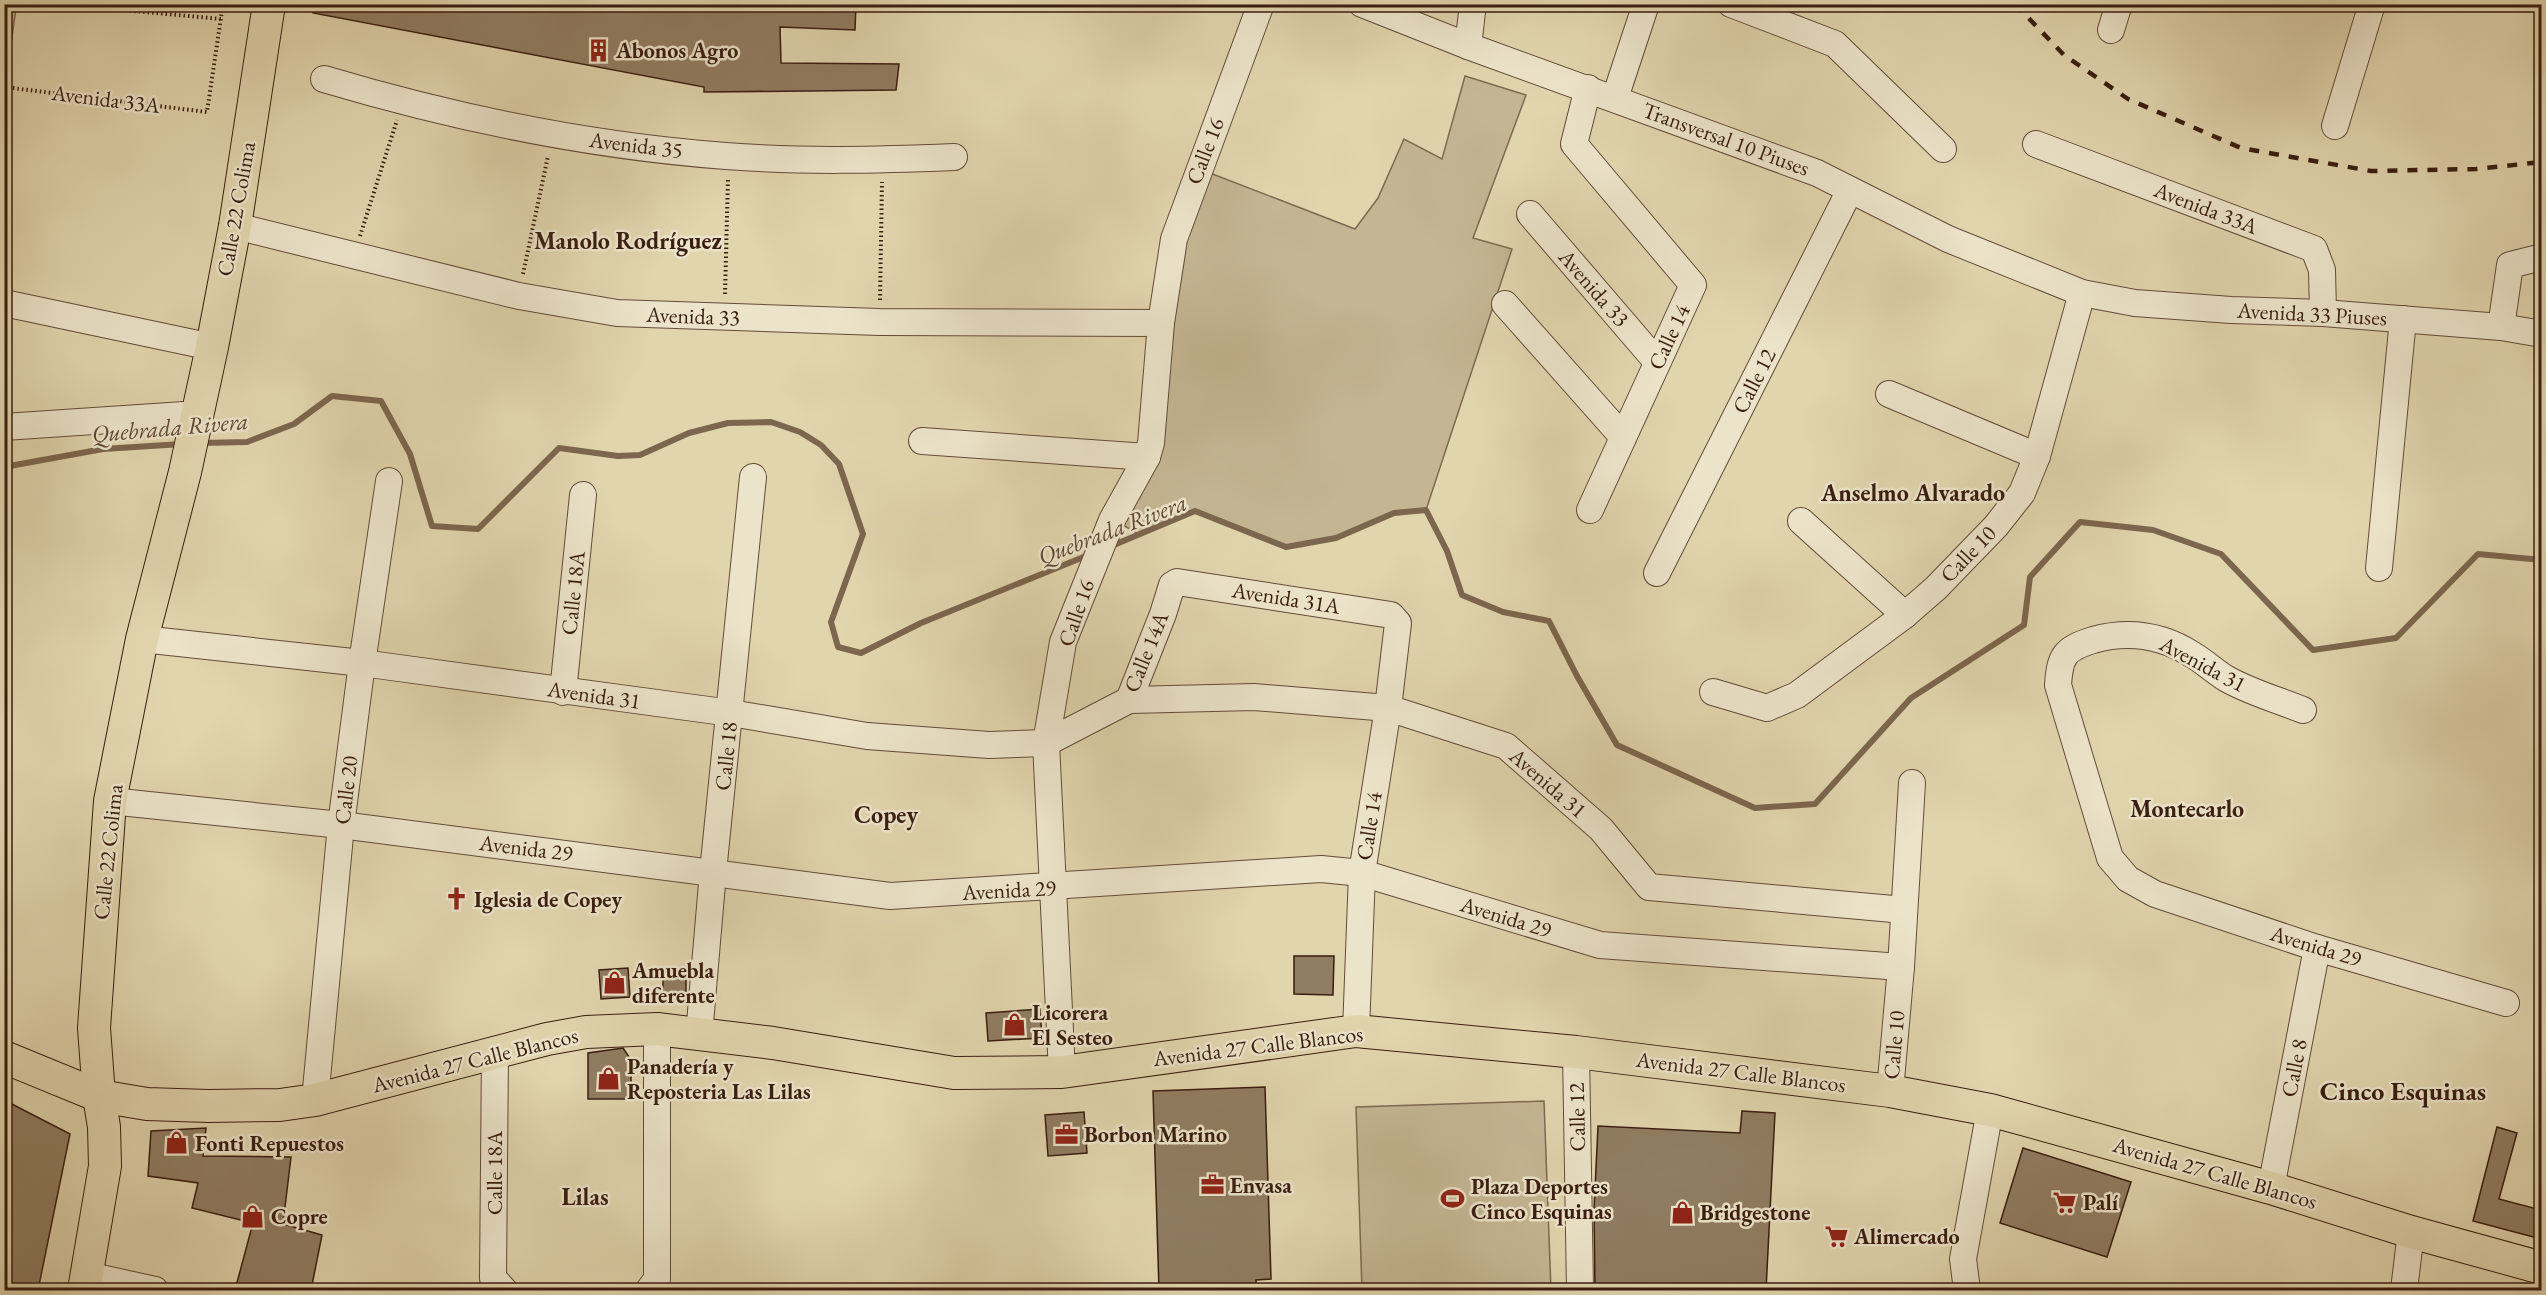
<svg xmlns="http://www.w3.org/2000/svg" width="2546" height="1295" viewBox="0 0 2546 1295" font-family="'EB Garamond',serif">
  <rect width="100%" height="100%" fill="#e1d5ae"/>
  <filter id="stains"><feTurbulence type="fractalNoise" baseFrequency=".00333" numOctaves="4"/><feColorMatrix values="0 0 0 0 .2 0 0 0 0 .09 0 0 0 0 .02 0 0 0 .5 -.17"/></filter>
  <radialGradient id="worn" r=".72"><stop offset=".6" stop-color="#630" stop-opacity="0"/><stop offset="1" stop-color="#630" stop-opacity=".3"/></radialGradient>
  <!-- green -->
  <g fill="#c4b693" stroke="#7e6a52" stroke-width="1.5">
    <path d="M8,5h45l-1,6 -36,-2 -10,69 -2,-71h4z"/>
    <path d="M1465,76l61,19 -53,143 39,11 -86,261 -32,3 -58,25 -50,9 -91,-36 -55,24 -24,-14 55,-192 12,-83 27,-73 145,56 23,-31 26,-59 38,20z"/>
    <path d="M1544,1101l7,189h-189l-6,-183z"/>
  </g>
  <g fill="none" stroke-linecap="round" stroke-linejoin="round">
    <!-- stream -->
    <g stroke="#7c664e" stroke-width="6">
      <path d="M201,443l46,-1 47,-18 38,-28 49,5 29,53 22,72 46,3 81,-81 59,8 22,-1 49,-22 39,-10 43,-1 29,10 21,13 18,19 24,70 -32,88 7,25 23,6 60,-30 170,-69"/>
      <path d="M4,467l99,-18 79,-5"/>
      <path d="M1109,547l86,-36 91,36 50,-9 58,-25 32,-3 21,41 15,44 41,17 46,9 28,55 40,69 138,63 60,-4 96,-106 113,-73 6,-48 50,-55 73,8 68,24 92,96 83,-12 82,-84 64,6"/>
    </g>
  </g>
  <!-- building -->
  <g fill="#907d62" stroke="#391d10" stroke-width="1.5">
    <path d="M314,4h542l-1,26 -75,-3 1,36 118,1 -3,26 -192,2v-5l-391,-74z"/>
    <path d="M1294,956h40l-1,39 -39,-1z"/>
    <path d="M628,968l2,29 -29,2 -2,-29z"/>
    <path d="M663,970h23v26l-23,-1z"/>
    <path d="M1040,1009l2,29 -54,3 -2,-28z"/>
    <path d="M623,1048l8,12v39h-43v-46z"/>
    <path d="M1265,1087l6,192 -15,1v10h-97l-6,-199z"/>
    <path d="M4,1100l66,34 -32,156h-34z"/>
    <path d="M1742,1111l33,2 -9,177h-171l-1,-80 4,-84 142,7z"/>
    <path d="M1084,1112l3,41 -39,3 -3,-41z"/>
    <path d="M2497,1127l20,6 -18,66 42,11v29l-68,-18z"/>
    <path d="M206,1128l-3,28 88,1 -8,67 39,11 -11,55h-76l18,-67 -61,-15 6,-25 -50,-7 3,-45z"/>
    <path d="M2023,1148l108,34 -24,75 -107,-34z"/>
  </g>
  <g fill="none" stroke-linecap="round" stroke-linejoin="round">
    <defs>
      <g id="minor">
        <path d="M1362,4l106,42 349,127 131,66 134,54 53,10 96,7 92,3 178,14 41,7"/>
        <path d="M1731,4l104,40 108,105"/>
        <path d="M2111,30l8,-26"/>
        <path d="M1468,46l5,-42"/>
        <path d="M324,79c131,39 266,67 402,77 76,6 153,4 228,1"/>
        <path d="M1588,88l-14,56 119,141 -103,225"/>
        <path d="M1615,98l31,-94"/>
        <path d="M2335,126l37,-122"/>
        <path d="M2036,144l278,105 8,21 1,43"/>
        <path d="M1530,214l127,148"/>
        <path d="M235,226l284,70 98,17 262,9 282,1"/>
        <path d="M4,303l208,44"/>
        <path d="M1505,304l118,133"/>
        <path d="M2501,327l9,-62 32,-8"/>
        <path d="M1889,394l148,62"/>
        <path d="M4,427l195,-13"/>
        <path d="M922,441l225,16"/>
        <path d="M1801,521l104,94"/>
        <path d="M2379,568l24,-249"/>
        <path d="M1657,573l193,-383"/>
        <path d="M142,639l220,24 369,50 136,23 122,9 57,-2 83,-43 34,-86 9,-29 5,-3 214,33 7,8 -10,85 -26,165 -6,158"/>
        <path d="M563,692l20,-197"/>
        <path d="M1713,692l54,16 30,-13 108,-80 31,-27 60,-62 26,-33 15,-37 45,-163"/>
        <path d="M1129,700l125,-3 134,11 118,38 95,83 48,58 255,23"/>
        <path d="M2303,710c-25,-10 -53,-18 -76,-31 -12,-7 -22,-17 -34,-24 -31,-20 -64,-25 -100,-15 -29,9 -33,16 -35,45l52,173 18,21 27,15 162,54 189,55"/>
        <path d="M110,801l231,24 549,71 431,-27 41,4 238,72 301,22"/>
        <path d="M699,1035l14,-163 40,-395"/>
        <path d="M495,1052l-2,226 11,12"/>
        <path d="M1576,1052l4,238"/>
        <path d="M1062,1072l-16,-329 17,-101 49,-122 35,-63 4,-14 10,-120 13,-84 87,-235"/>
        <path d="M1890,1091l11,-124 11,-184"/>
        <path d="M315,1100l26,-275 21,-162 27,-182"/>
        <path d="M2271,1188l46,-240"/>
        <path d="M87,1275l68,15"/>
        <path d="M649,1290l8,-11v-250"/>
        <path d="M1967,1290l-4,-31 27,-149"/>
        <path d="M2404,1290l7,-58"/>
      </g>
      <g id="major">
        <path d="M4,1057l95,39 48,8 61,2 72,-1 35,-5 232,-61 39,-7 71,-3 116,14 181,30 108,-1 294,-41 220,21 314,39 100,19 281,78 140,44 131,36"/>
        <path d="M84,1290l21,-124 -1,-39 -5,-31 -5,-68 16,-227 32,-162 43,-167 27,-125 23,-121 34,-222"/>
      </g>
    </defs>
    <!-- minor casing -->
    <use href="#minor" stroke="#634b38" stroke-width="28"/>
    <!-- major casing -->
    <use href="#major" stroke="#391d10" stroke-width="34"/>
    <!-- path -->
    <g stroke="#391d10" stroke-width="4" stroke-dasharray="1.5 3" stroke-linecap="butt">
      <path d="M58,4l163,15"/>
      <path d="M4,87l203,25 16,-108"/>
      <path d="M360,236l37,-116"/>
      <path d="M523,274l25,-118"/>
      <path d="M725,294l3,-116"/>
      <path d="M880,300l2,-118"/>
    </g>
    <!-- minor -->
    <use href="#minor" stroke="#ece4ca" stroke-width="26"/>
    <!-- major -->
    <use href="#major" stroke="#e1d5ae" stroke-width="32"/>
    <!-- rail -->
    <path stroke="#391d10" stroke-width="4.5" stroke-dasharray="10 10" stroke-linecap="butt" d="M2015,4l49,51 64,44 113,49 130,23 105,-2 66,-7"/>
  </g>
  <!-- icons -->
  <defs>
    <symbol id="building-bare" viewBox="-9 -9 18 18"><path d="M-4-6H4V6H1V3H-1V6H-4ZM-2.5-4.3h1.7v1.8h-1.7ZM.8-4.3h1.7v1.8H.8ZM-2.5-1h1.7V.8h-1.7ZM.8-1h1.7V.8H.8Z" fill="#8f2418" stroke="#ece4ca" stroke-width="2.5" paint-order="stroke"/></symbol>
    <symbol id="church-bare" viewBox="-9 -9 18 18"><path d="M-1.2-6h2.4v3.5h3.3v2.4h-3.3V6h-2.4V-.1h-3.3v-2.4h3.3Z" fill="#8f2418" stroke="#ece4ca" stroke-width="2.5" paint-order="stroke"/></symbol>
    <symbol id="shop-bare" viewBox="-9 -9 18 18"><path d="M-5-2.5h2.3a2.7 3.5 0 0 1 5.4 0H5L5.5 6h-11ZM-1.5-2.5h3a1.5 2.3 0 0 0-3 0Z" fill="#8f2418" stroke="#ece4ca" stroke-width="2.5" paint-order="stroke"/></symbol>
    <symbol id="office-bare" viewBox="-9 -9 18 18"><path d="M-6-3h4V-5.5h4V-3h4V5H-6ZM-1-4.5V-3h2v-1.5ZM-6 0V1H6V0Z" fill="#8f2418" stroke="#ece4ca" stroke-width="2.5" paint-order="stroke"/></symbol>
    <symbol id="stadium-bare" viewBox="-9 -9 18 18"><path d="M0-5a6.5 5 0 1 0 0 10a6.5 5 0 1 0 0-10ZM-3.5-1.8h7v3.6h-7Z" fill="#8f2418" stroke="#ece4ca" stroke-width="2.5" paint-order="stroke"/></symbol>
    <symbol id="supermarket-bare" viewBox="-9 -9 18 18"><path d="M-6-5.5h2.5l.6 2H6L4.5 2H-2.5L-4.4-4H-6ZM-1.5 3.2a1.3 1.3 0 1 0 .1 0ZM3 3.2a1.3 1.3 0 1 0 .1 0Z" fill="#8f2418" stroke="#ece4ca" stroke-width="2.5" paint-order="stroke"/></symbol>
  </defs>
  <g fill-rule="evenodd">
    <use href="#building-bare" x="582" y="34" width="33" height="33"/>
    <use href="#church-bare" x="440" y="882" width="33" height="33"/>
    <use href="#shop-bare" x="598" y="966" width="33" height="33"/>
    <use href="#shop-bare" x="998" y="1008" width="33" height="33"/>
    <use href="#shop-bare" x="592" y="1062" width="33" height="33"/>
    <use href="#office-bare" x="1050" y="1118" width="33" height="33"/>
    <use href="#shop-bare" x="160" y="1126" width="33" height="33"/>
    <use href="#office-bare" x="1196" y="1168" width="33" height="33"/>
    <use href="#stadium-bare" x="1436" y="1182" width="33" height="33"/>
    <use href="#supermarket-bare" x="2048" y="1186" width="33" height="33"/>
    <use href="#shop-bare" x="1666" y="1196" width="33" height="33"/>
    <use href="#shop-bare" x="236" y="1200" width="33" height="33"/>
    <use href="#supermarket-bare" x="1820" y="1220" width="33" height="33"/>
  </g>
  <g text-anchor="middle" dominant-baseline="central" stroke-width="5" stroke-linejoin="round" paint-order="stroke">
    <!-- poi labels -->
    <g font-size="22" font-weight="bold" fill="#391d10" stroke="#ece4ca" text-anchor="start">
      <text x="616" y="50">Abonos Agro</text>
      <text x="474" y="899">Iglesia de Copey</text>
      <text x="632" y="970">Amuebla<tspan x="632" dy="25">diferente</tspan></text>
      <text x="1032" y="1012">Licorera<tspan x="1032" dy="25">El Sesteo</tspan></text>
      <text x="627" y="1066">Panadería y<tspan x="627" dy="25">Reposteria Las Lilas</tspan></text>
      <text x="1084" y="1134">Borbon Marino</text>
      <text x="195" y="1143">Fonti Repuestos</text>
      <text x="1230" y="1185">Envasa</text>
      <text x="1471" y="1186">Plaza Deportes<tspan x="1471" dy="25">Cinco Esquinas</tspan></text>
      <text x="2083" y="1202">Palí</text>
      <text x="1700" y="1212">Bridgestone</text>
      <text x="271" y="1216">Copre</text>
      <text x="1854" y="1236">Alimercado</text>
    </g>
    <!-- street labels -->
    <g font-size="22" fill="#391d10" stroke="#ece4ca">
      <text transform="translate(106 99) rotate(7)">Avenida 33A</text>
      <text transform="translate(1726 139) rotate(20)">Transversal 10 Piuses</text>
      <text transform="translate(636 145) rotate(7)">Avenida 35</text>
      <text transform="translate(1205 151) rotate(-69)">Calle 16</text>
      <text transform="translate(2206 208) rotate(21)">Avenida 33A</text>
      <text transform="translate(236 209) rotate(-80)">Calle 22 Colima</text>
      <text transform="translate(1594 288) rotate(49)">Avenida 33</text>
      <text transform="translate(2312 314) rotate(3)">Avenida 33 Piuses</text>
      <text transform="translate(693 316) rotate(2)">Avenida 33</text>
      <text transform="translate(1669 337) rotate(-65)">Calle 14</text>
      <text transform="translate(1754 381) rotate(-63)">Calle 12</text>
      <text transform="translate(1968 554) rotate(-46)">Calle 10</text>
      <text transform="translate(573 593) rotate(-84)">Calle 18A</text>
      <text transform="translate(1286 598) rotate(9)">Avenida 31A</text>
      <text transform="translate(1076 613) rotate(-71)">Calle 16</text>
      <text transform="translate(1146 652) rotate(-68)">Calle 14A</text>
      <text transform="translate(2203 664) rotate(28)">Avenida 31</text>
      <text transform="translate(594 695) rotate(8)">Avenida 31</text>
      <text transform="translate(726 756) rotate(-84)">Calle 18</text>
      <text transform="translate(1548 783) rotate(41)">Avenida 31</text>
      <text transform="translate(346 790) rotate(-83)">Calle 20</text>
      <text transform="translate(1369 826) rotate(-81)">Calle 14</text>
      <text transform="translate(526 848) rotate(7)">Avenida 29</text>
      <text transform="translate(108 852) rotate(-84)">Calle 22 Colima</text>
      <text transform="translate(1009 890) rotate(-3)">Avenida 29</text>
      <text transform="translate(1506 917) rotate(17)">Avenida 29</text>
      <text transform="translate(2316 946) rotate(17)">Avenida 29</text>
      <text transform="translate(1894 1045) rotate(-85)">Calle 10</text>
      <text transform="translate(1258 1046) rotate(-7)">Avenida 27 Calle Blancos</text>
      <text transform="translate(475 1060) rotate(-14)">Avenida 27 Calle Blancos</text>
      <text transform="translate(2294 1068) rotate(-79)">Calle 8</text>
      <text transform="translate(1741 1072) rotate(7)">Avenida 27 Calle Blancos</text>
      <text transform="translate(1577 1117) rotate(-91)">Calle 12</text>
      <text transform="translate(494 1173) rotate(-90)">Calle 18A</text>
      <text transform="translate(2215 1173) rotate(16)">Avenida 27 Calle Blancos</text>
    </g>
    <!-- neighbourhood labels -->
    <g font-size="24" font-weight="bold" fill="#391d10" stroke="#ece4ca">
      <text x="628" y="240">Manolo Rodríguez</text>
      <text x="1913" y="492">Anselmo Alvarado</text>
      <text x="2187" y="808">Montecarlo</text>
      <text x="886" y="814">Copey</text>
      <text x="585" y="1196">Lilas</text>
    </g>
    <!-- water labels -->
    <g font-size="24" font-style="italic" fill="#604734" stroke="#ece4ca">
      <text transform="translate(170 427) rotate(-5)">Quebrada Rivera</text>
      <text transform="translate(1112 529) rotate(-21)">Quebrada Rivera</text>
    </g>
    <!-- quarter labels -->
    <g font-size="26" font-weight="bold" fill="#391d10" stroke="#ece4ca">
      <text x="2403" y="1091">Cinco Esquinas</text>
    </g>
  </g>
  <!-- margin -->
  <rect width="2546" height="1295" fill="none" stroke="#e1d5ae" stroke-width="24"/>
  <rect x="6" y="6" width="2534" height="1283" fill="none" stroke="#391d10" stroke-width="3"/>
  <rect x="12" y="12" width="2522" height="1271" fill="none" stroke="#391d10" stroke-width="1.5"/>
  <rect width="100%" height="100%" filter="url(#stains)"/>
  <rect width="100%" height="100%" fill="url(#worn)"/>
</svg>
